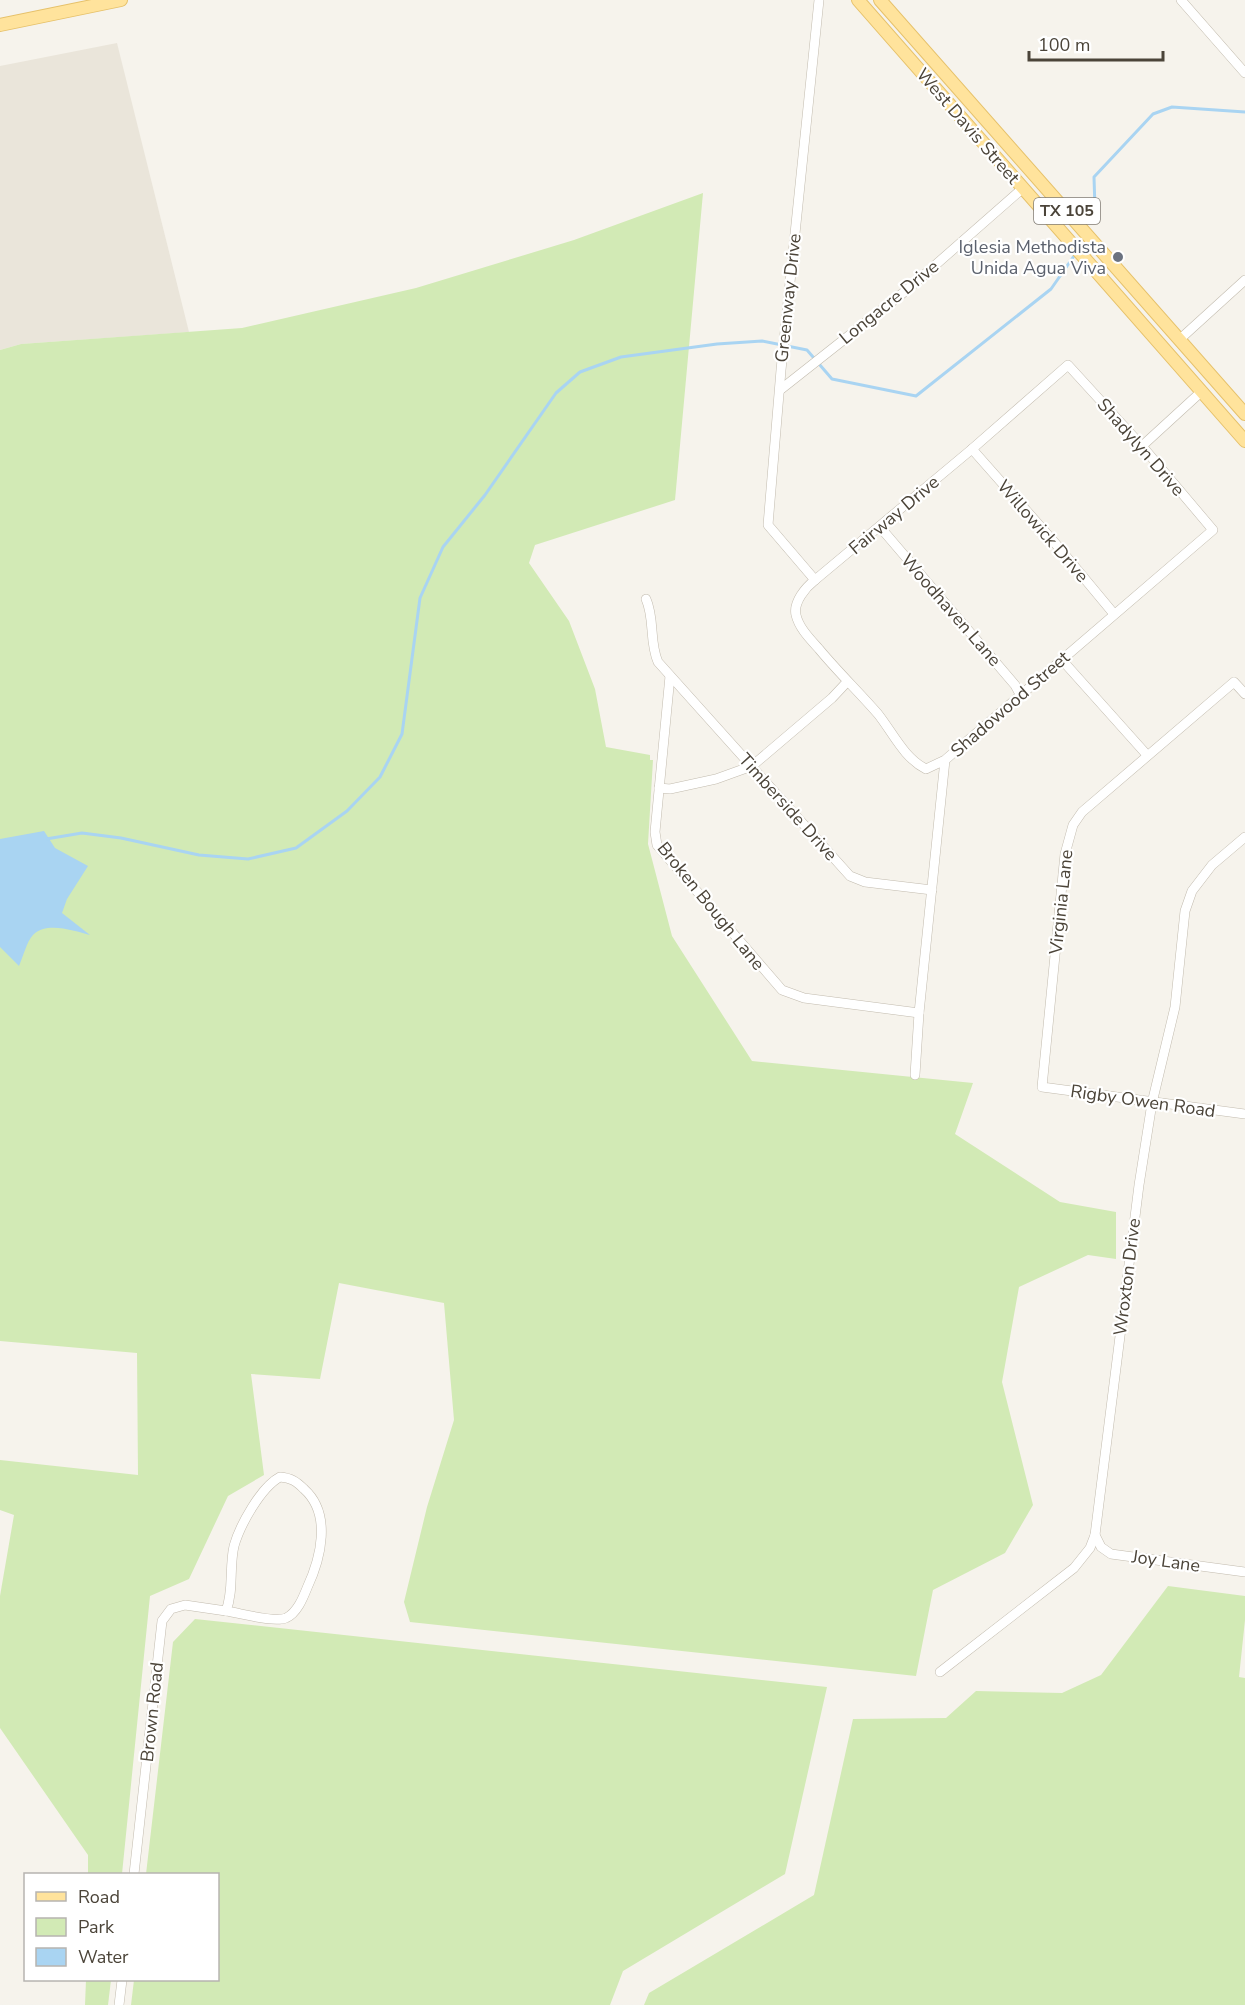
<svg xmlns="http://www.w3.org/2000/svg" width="1245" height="2005" viewBox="0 0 1245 2005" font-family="'Nunito Sans',sans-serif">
  <rect width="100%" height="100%" fill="#f6f3ec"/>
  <!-- residential -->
  <path fill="#eae5da" d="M117,43l72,289 -168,12 -21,6v-284z"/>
  <!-- green -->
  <g fill="#d2eab5">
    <path d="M703,193l-28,307 -140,45 -6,18 40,58 26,68 11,58 44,8v5h3l-5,84 24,92 80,125 221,22 -18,51 105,68 56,10v47l-28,-4 -69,32 -17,95 31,123 -28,48 -72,37 -17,86 -506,-54 -6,-20 23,-95 27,-87 -10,-117 -105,-20 -19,96 -69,-5 13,101 -36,21 -39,83 -39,17 -28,278h-34v-19l-88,-127v-132l14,-81 -14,-5v-50l138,15 -1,-122 -137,-12v-991l21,-6 221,-16 174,-40 158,-48z"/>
    <path d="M1168,1586l77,10v24l-6,57 6,1v327h-601l5,-12 165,-98 39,-176 93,-1 30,-27 86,2 39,-18z"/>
    <path d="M195,1619l632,68 -42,187 -162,97 -13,34h-479l3,-25h84v-106h-72l27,-232z"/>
    <path d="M86,1980h25l-3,25h-23z"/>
  </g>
  <!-- water -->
  <path fill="#a9d4f2" d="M44,831l11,17 33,18 -21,33 -5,14 28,22c-16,-4 -43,-14 -57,0 -6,6 -10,22 -14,31l-19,-19v-108z"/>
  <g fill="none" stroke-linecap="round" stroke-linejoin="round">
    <!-- stream -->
    <g stroke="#a9d4f2" stroke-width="3">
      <path d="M1091,217l4,-8 -1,-32 59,-63 19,-7 73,5"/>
      <path d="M46,839l36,-6 39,5 78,17 49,4 48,-11 51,-37 33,-34 22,-43 18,-136 23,-51 42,-52 71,-102 24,-21 41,-15 96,-13 45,-3 45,9 25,29 84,17 135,-107 23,-33"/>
    </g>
    <defs>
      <g id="minor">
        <path d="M1181,0l64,73"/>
        <path d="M1179,340l66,-60"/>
        <path d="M780,390l128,-101 115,-101"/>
        <path d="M1142,446l59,-54"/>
        <path d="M972,449l83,94 59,71"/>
        <path d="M880,527l135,158 5,9"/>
        <path d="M815,580l-47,-55 13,-155 38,-370"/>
        <path d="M646,599c9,20 3,43 12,63l192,214 15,6 67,8"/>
        <path d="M1062,660l85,95"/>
        <path d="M670,676l-15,156 2,13 125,145 22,8 115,15"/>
        <path d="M1245,694l-11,-12 -152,130 -9,13 -8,29 -23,233 203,27"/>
        <path d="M659,788l11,1 46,-10 36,-13 80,-68 15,-16"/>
        <path d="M915,1075l4,-62 26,-253 268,-230 -71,-84 -74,-81 -96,84 -157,131c-9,7 -22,22 -19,35 3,13 14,24 23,34 19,23 40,43 59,65 15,19 26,44 48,55l19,-9"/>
        <path d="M280,1477c11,1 16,4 24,12 28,25 17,69 3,99 -4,10 -10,25 -21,30 -12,5 -46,-5 -60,-7 8,-21 3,-43 8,-65 6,-21 27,-59 46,-69z"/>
        <path d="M1095,1535l6,12 10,7 134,18"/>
        <path d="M940,1672l134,-104 16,-20 5,-13 44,-350 13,-82 23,-96 10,-96 7,-20 20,-26 33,-28"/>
        <path d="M134,1874l28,-253 9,-12 14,-4 41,6"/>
        <path d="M119,2005l3,-25"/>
      </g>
      <g id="major">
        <path d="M858,0l387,441"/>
        <path d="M880,0l365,414"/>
        <path d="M0,25l121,-25"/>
      </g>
    </defs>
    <!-- minor casing -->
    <use href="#minor" stroke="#c2bbae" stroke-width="10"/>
    <!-- major casing -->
    <use href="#major" stroke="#e6c16a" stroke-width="14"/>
    <!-- minor -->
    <use href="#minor" stroke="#fff" stroke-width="9"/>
    <!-- major -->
    <use href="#major" stroke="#ffe39c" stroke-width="12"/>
  </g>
  <!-- markers -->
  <circle fill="#6b7280" stroke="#fff" stroke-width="2" cx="1118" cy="257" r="6"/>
  <g text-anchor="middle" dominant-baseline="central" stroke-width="4.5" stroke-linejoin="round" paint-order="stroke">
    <!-- shield labels -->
    <rect fill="#fff" stroke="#817c74" stroke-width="1.5" x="1034" y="198" width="66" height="26" rx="4.5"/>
    <g font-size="16" font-weight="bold" fill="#4b4439">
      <text x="1067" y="211">TX 105</text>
    </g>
    <!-- street labels -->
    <g font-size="18" fill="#4b4439" stroke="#fff">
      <text transform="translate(968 126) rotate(49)">West Davis Street</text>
      <text transform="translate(788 298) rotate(-84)">Greenway Drive</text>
      <text transform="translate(889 302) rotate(-39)">Longacre Drive</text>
      <text transform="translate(1141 447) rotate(49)">Shadylyn Drive</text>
      <text transform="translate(894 515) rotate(-40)">Fairway Drive</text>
      <text transform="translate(1043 531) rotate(49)">Willowick Drive</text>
      <text transform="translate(951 610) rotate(49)">Woodhaven Lane</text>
      <text transform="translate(1010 704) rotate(-41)">Shadowood Street</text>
      <text transform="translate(788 807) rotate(48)">Timberside Drive</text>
      <text transform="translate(1061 902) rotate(-84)">Virginia Lane</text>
      <text transform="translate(711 906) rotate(51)">Broken Bough Lane</text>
      <text transform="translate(1143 1101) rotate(8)">Rigby Owen Road</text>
      <text transform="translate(1127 1277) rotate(-83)">Wroxton Drive</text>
      <text transform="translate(1166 1561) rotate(8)">Joy Lane</text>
      <text transform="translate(152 1712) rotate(-84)">Brown Road</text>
    </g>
    <!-- worship labels -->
    <g font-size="18" fill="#5b616d" stroke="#fff" text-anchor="end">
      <text x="1106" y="247">Iglesia Methodista<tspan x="1106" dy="21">Unida Agua Viva</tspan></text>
    </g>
  </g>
  <!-- legend -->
  <rect x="24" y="1873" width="195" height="108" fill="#ffffff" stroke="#b7b4b0" stroke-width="1.5"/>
  <rect x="36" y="1892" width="30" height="9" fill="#ffe39c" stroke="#b7b4b0" stroke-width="1.5"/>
  <text x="78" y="1903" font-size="18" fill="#4b4439">Road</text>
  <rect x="36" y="1918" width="30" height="18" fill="#d2eab5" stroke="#b7b4b0" stroke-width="1.5"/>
  <text x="78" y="1933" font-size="18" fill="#4b4439">Park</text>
  <rect x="36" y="1948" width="30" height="18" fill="#a9d4f2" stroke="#b7b4b0" stroke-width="1.5"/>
  <text x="78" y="1963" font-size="18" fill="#4b4439">Water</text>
  <!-- scale -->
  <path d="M1029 51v9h134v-9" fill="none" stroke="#4b4439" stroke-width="3"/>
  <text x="1038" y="51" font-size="18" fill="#4b4439" stroke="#ffffff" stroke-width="4.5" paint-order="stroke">100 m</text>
</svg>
